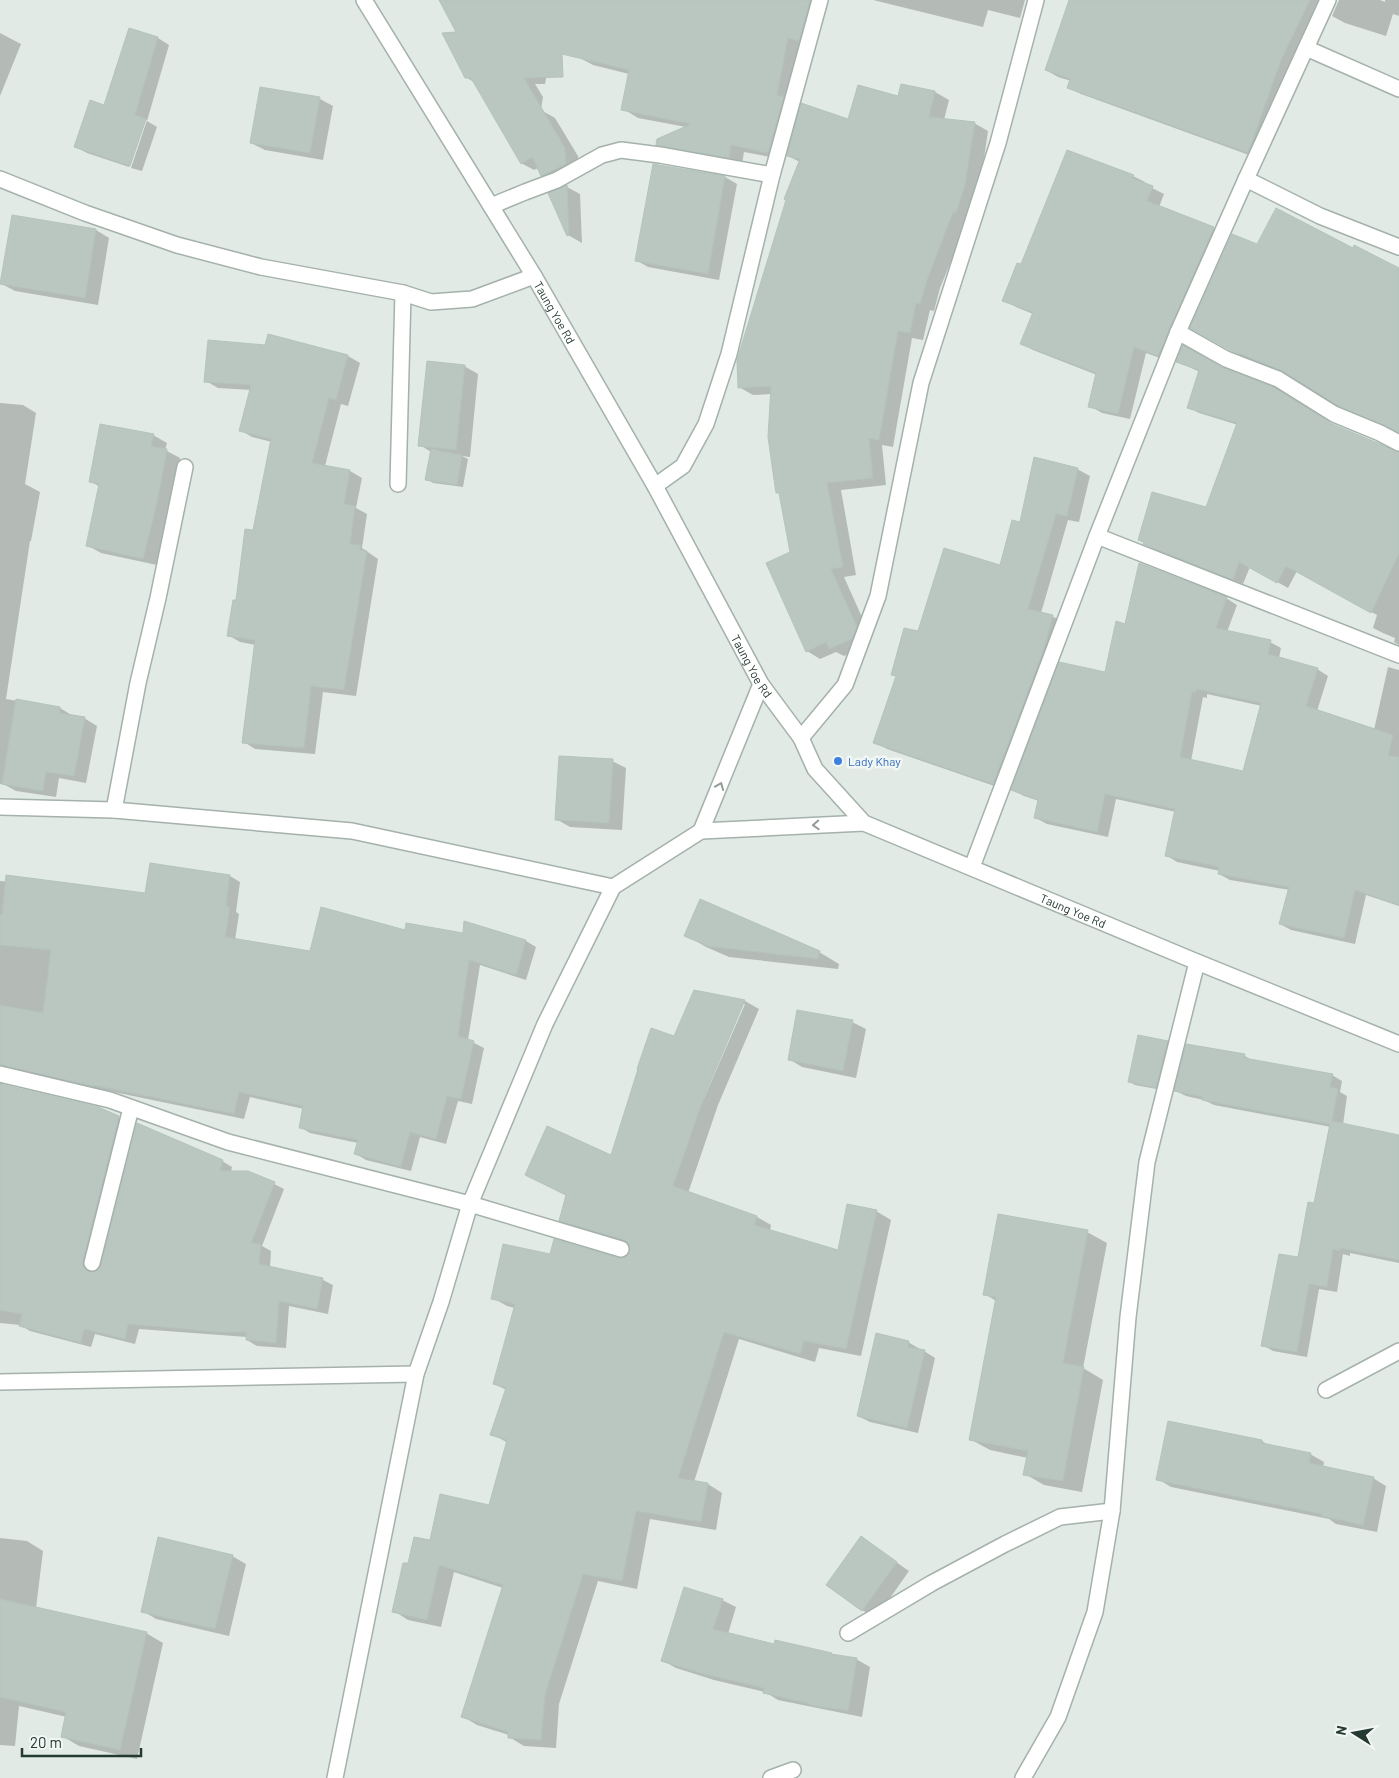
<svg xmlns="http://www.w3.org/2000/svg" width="1399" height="1778" viewBox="0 0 1399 1778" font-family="Barlow,sans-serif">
  <rect width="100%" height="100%" fill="#e1eae5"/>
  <!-- shadow -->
  <g fill="#0003" fill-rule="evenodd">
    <path d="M440,0h121l-16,84h-10l8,13 -2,13 14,8 23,38v15l-24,11 -12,-7 -4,-7 -4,2 -13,-7 -46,-80 -9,-6 -8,-44z"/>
    <path d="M598,0h227l-44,159 -37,-7 -2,12 -72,-12 -13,-8 29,-17 -48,-9 -13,-8 4,-36 -36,-9 -13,-7z"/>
    <path d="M873,0h152l-5,18 -32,-8 -5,17z"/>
    <path d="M1163,0h171l-74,159 -179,-65 -13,-7 3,-6 -13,-4 -12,-7z"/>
    <path d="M1339,0h41l5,2v-2h14v16l-6,-2 -7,22 -41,-13 -13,-7z"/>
    <path d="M0,33l21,11 -21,52z"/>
    <path d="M158,38l11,7 -22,76 10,6 -15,44 -11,-3 16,-48h-3l-15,47 -42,-14 -11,-6z"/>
    <path d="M902,85l33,7 14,8 -5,20 30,3 14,8 -9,62 -39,95 -6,23 -4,-1 -7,30 -11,-2 -19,109 -11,-2 4,40 -45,5 15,85 -12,2 26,58 -4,12 -22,9 -8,-4 -16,7 -13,-8 -16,-98 -11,-59 -2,-2 -6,-98 -19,1 -14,-8 61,-225 -12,-6 61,-36 50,-22z"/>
    <path d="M261,88l59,11 13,7 -10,54 -58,-10 -14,-7z"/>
    <path d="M654,165l71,12 12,7 -18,96 -71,-13 -12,-7z"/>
    <path d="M1133,176l12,6 -1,2 20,10 -5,13 55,22 11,6 -54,127 -25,-9 -16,66 -28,-6 -12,-7 7,-31 -64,-25 -11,-6 11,-30 -17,-7 -12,-7 17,-34z"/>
    <path d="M567,187l13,7 2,49 -14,-8z"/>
    <path d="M96,230l13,8 -11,67 -83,-14 -13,-7z"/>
    <path d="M1257,246l142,26v160l-107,-57 -50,-19 -50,-29z"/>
    <path d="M348,356l12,7 -12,43 -7,-2 -16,62 25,5 12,7 -6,30 11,6 -5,34 16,11 -22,137 -33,-4 -8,62 -60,-5 -11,-7 12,-97 -16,-3 -12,-7 26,-103 18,-90 -20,-5 -12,-7 11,-40 -33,-2 -12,-7z"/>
    <path d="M1178,362l44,7 109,55 68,28v193l-5,-3 1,-4 -12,-5 -10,-5 4,-13 -80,-44 -9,17 -38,-21 -7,17 -88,-34 -16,-10 67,-32 32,-83 -39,-12 -11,-6 12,-35z"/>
    <path d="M464,366l14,8 -8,83 -8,-1 6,3 -5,28 -30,-4 -6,-4 4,-27 -11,-7z"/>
    <path d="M0,403l23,2 13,8 -11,71 15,8 -9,49h-1l-24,158 54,9 13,8 11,2 13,8 -11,57 -27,-5 -3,19 -40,-6 -11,-6 -5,-1z"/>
    <path d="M153,435l14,8 -2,7 15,8 -10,53 -13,54 -56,-12 -14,-8 13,-58 -10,-6z"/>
    <path d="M1077,469l13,7 -11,46 -11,-2 -27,93 11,3 12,7 -58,167 -119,-41 -12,-7 22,-65 -4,-3 26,-41 82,-67 20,-43z"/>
    <path d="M1226,598l11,7 -10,27 43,10 11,6 -2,10 38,11 11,7 -11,35 57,19 14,-63 11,3v236l-33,-11 -11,49 -64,-14 -11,-6 10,-34 -60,-10 -11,-6 1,-3 -43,-9 -11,-7 10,-43 -60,-13 -8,38 -61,-13 -11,-6 3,-17 -15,-5 -11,-6 93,-116 20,-49zM1207,694l55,12 -18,66 -53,-11 12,-64 4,1z"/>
    <path d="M612,761l14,7 -4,62 -52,-3 -14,-8z"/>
    <path d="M151,864l79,12 10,6 -4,30 3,2 -4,26 76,12 95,-21 58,3 1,-11 61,18 10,6 -10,33 -46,-15 -12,75 16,8 -12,56 -14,-3 -12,43 -26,-7 -9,34 -45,-11 -10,-6 2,-11 -48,-10 -10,-6 4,-18 -54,-12 -6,22 -140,-29 -1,1 -102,-12 2,7 94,22 32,15 -36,144v6h3l126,-112 10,6 -1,5 43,12 10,5 -22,57 9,5 -1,17 53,12 10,5 -5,29 -39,-8 -3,42 -29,-2 -10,-6v-3l-108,-8 -4,15 -40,-10 -4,13 -61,-16 -10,-6 -20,-2v-442l146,13z"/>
    <path d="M686,935l133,17 20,12 -1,5 -109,-12 -23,-10z"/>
    <path d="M695,991l50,10 14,8 -41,96 -30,88 69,24 14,8 -1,6 69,20 37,-40 15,9 -30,136 -42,-8 -4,14 -76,-23 -45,143 14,2 14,9 -6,37 -66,-11 -13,70 -39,-8 -39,123 -3,44 -32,-2 -15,-9v-2l-32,-10 -15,-9 41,-128 -49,-16 -13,55 -33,-7 -14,-9 15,-46 21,-23 60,-35 18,-64 -16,-9 14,-44 -11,-6 20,-76 -8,-2 -14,-8 58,-42 73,3 7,-6 -1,-8 -55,-16 -15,-9 7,-24 -41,-21 86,-19 63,-118zM742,1004h3l-43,99 -2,-1z"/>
    <path d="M852,1022l14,7 -10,49 -54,-11 -13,-8z"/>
    <path d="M1167,1042l7,3 -12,45 -27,-5 -6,-4z"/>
    <path d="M1187,1045l58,11 8,5 79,14 10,6 -2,11 7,4 -4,29 56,74v64l-49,-10v3l-7,-2 -6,38 -18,-3 -12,68 -34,-6 -10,-6 36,-86 15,-54 17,-78 -117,-22 -10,-5 -18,-4 -10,-5z"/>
    <path d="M1087,1232l20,11 -24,125 20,12 -21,112 -38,-7 -19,-11 3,-16 -38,-8 -20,-11 26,-138 -11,-7z"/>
    <path d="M908,1342l12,7 -1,1 5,1 11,7 -17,75 -48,-11 -12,-6z"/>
    <path d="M1262,1441l8,5 40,8 14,8 -1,6 50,10 13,8 -9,46 -41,-8 -7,-5 -158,-32 -13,-8z"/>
    <path d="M0,1538l27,3 16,10 -7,57 110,25 17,10 -26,116 -58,-13 -17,-10 5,-19 -48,-11 -4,40 -15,-1z"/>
    <path d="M861,1538l48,33 -33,47 -14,-8z"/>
    <path d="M232,1556l14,8 -17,72 -73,-17 -13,-8z"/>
    <path d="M722,1600l14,7 -8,27 47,11 81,14 14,8 -8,50 -84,-17 -13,-8 -51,-12 -38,-12 -14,-8z"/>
  </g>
  <!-- building -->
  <g fill="#bac7c1" stroke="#b4c3bc" fill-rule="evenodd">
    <path d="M439,0h371l-11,41 -11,-3 -11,57 7,2 -16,56 -37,-8 -2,13 -73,-13 1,-6 34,-15 -70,-14 8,-40 -67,-16 1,23 -39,1 41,70 1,16 -25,12 -9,-19 -11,7 -50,-86h-6l-23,-45 14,-1z"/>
    <path d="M1069,0h241l-29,60 -33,93 -181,-65 3,-9 -25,-9z"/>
    <path d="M129,28l29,9 -23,78 11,4 -16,47 -56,-19 16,-47 14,5z"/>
    <path d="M901,84l34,7 -6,26 46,5 -10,63 -9,28 -3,-1 -26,68 -7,24 -4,-1 -6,30 -12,-2 -19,109 -10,-2 4,40 -46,5 16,84 -12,2 26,58 -5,12 -23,10 -3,-7 -20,10 -40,-89 24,-11 -11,-59h-3l-8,-56 3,-51 -33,2 -1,-28 49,-160 -2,-1 16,-40 -13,-3 14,-53 47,16 10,-34 40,11z"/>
    <path d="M260,87l60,10 -10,56 -60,-10z"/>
    <path d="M1067,150l67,25 -2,3 21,8 -6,15 67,26 -56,129 -24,-9 -16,67 -30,-7 8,-34 -76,-29 13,-32 -31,-11 15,-38 4,1z"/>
    <path d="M653,164l72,12 -17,98 -73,-13z"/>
    <path d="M567,185l2,50 -2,1 -19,-43z"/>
    <path d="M1276,208l77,40 1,-3 45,23v164l-61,-26 -55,-35 -53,-21 -40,-22 42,-94 25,10z"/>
    <path d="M12,215l84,14 -11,69 -85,-14z"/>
    <path d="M268,334l80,21 -12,45 -7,-2 -17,65 38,7 -6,34 11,2 -5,38 10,1v5l7,1 -23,139 -33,-4 -7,62 -62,-5 13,-103 -28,-4 6,-36h3l9,-71 8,1 18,-91 -32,-8 12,-46 -47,-3 4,-42 57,5z"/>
    <path d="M1183,345l40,23 51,19 56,36 69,29v101l-28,60 -85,-47 -9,17 -38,-21 -6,18 -90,-36 1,-2 -6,-2 14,-48 54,15 31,-84 -50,-15 12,-38 -23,-8z"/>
    <path d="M427,361l38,4 -9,85 -38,-4z"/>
    <path d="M100,424l54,10 -3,12 16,3 -10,54 -14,56 -57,-13 13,-62 -10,-2z"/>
    <path d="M431,449l31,6 -5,30 -32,-5z"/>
    <path d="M1034,457l44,11 -11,48 -11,-2 -28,95 25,6 -11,39 -49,130 -120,-41 23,-67 -5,-1 13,-47 14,3 26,-83 56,17 12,-45 8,2z"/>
    <path d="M1139,563l88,34 -11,31 55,12 -3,14 50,14 -12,38 87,29 -5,21 11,1v148l-44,-15 -11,48 -65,-14 10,-37 -71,-13 1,-7 -54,-11 10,-47 -70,-15 -8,38 -63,-14 4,-18 -27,-10 48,-128 46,10 11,-51 9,3zM1196,689l65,14 -18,68 -63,-14 12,-65h4z"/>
    <path d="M16,699l44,8v6l25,4 -11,59 -28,-4 -3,19 -41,-7z"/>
    <path d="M559,756l54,3 -4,64 -54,-3z"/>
    <path d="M150,863l80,12 -4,31 4,1 -5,30 85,14 11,-44 84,23 1,-7 57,10 1,-12 62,19 -10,35 -47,-15 -11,76 16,5 -13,58 -14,-3 -11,43 -26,-7 -9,35 -47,-13 4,-14 -59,-12 4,-22 -64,-14 -5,22 -141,-29v1l-93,-21v-60l43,8 8,-63 -51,-5v-30h2l4,-40 139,18z"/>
    <path d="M700,899l120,52 -2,8 -110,-13 -24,-10z"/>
    <path d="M694,990l51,10 -41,97 -31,89 84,30 -3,9 84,25 9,-46 30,6 -31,139 -42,-8 -4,13 -76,-22 -46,146 30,5 -7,39 -65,-11 -14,70 -39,-7 -38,121 -4,45 -33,-2v-6l-47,-15 42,-132 -64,-20 -12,55 -35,-8 11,-49h5l6,-26 16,3 10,-46 49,11 18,-65 -17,-5 16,-47 -13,-4 22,-80 -24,-5 12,-55 47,10 4,-15 64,19h6l6,-6v-6l-6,-6 -65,-19 7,-26 -41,-20 22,-49 64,29 27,-86h-1l14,-41 23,8z"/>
    <path d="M797,1010l56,10 -10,51 -55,-11z"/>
    <path d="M1138,1035l30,6 -12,47 -28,-6z"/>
    <path d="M1186,1044l59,10 -1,4 89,16 -3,13 8,2 -6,32 67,14v125l-59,-12v3l-7,-2 -6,38 -18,-3 -12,68 -36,-6 18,-92 19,3 10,-55 6,1 16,-79 -128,-24 1,-3 -29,-6z"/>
    <path d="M0,1084l98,23 21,9 -36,145v5l3,4 4,2h5l6,-7 36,-142 86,37 -3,11h28l27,11 -24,61 10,1 -2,20 64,14 -6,31 -38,-8 -3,42 -30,-3v-8h-28l-90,-8 -3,15 -41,-10 -3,14 -62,-17 3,-12 -22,-4z"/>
    <path d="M998,1214l90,16 -25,133 21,4 -21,114 -40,-6 5,-24 -59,-11 27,-143 -13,-2z"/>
    <path d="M876,1333l33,8 -1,6 17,3 -18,78 -50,-12z"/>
    <path d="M1168,1421l94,19v3l49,10 -2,10 65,14 -11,48 -42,-9 1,-2 -166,-34z"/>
    <path d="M861,1536l36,26 -35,49 -36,-26z"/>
    <path d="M158,1537l75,18 -18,74 -74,-17z"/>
    <path d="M684,1587l39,12 -10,30 61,15 1,-4 57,13 -1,1 26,4 -9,53 -39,-6 1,-1 -47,-11 1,-5 -64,-15 -39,-12z"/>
    <path d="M0,1599l147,33 -27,118 -59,-13 5,-25 -66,-15z"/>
  </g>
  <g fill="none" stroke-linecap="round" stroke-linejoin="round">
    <defs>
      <g id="minor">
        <path id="s1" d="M364,0l170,276 121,210 106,198 40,54 14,31 49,54 333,139 202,82"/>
        <path d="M1306,48l93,41"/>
        <path d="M0,179l85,34 92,32 84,22 142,26 28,9 41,-3 62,-23"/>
        <path d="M1246,179l82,-179"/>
        <path d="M491,206l34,-14 32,-12 45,-25 19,-5 39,5 112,20"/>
        <path d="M1178,332l48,27 52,20 56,35 46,19 19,10"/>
        <path d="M398,484l5,-191"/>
        <path d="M655,486l28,-20 23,-42 23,-70 43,-179 48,-175"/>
        <path d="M1097,536l302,119"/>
        <path d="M801,738l44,-53 33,-89 43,-213 77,-240 38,-143"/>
        <path d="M0,807l114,3 238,21 261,56"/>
        <path d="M114,810l24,-127 20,-85 27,-131"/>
        <path d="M701,831l60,-147"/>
        <path d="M972,867l125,-331 81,-204 68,-153 74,37 79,31"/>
        <path d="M0,1074l110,26 118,42 242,62 151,45"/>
        <path d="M92,1263l39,-155"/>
        <path d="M0,1382l416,-8"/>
        <path d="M1326,1390l73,-39"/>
        <path d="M848,1633l84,-50 73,-39 55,-27 52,-6"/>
        <path d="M335,1778l81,-404 25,-72 29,-98 75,-180 68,-137 88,-56 163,-8"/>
        <path d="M771,1778l22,-8"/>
        <path d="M1023,1778l35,-61 37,-105 17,-101 16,-194 19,-155 50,-200"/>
      </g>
    </defs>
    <!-- minor casing -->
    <use href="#minor" stroke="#a5b1ab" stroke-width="18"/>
    <!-- minor -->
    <use href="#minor" stroke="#fff" stroke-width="15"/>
  </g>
  <!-- one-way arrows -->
  <defs><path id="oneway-chevron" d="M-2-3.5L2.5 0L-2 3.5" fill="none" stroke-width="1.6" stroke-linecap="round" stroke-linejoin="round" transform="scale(1.25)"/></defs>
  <g stroke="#929c98">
    <use href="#oneway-chevron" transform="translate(720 786) rotate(-68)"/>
    <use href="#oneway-chevron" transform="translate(816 825) rotate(177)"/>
  </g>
  <!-- markers -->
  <circle fill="#3f7fe0" stroke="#f1f7f4" stroke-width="2" cx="838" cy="761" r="5"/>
  <g text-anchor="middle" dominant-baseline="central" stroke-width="5" stroke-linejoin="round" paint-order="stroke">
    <!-- street labels -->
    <g font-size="12" fill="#243931" stroke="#f1f7f4">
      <text stroke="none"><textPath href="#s1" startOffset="366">Taung Yoe Rd</textPath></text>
      <text stroke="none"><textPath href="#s1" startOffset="771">Taung Yoe Rd</textPath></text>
      <text stroke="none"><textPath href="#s1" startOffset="1192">Taung Yoe Rd</textPath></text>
    </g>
    <!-- shop labels -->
    <g font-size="12" fill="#366cbe" stroke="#f1f7f4" text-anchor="start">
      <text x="848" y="761">Lady Khay</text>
    </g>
  </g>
  <!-- north arrow -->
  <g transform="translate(1354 1733) rotate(281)" stroke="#f1f7f4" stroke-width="4" paint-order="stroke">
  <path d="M0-4L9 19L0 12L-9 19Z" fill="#243931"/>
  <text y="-8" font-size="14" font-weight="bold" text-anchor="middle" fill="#243931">N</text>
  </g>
  <!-- scale -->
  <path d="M22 1748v8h119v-8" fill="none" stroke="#243931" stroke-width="2.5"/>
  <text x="30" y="1748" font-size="15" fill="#243931" stroke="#f1f7f4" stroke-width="4" paint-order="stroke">20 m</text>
</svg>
